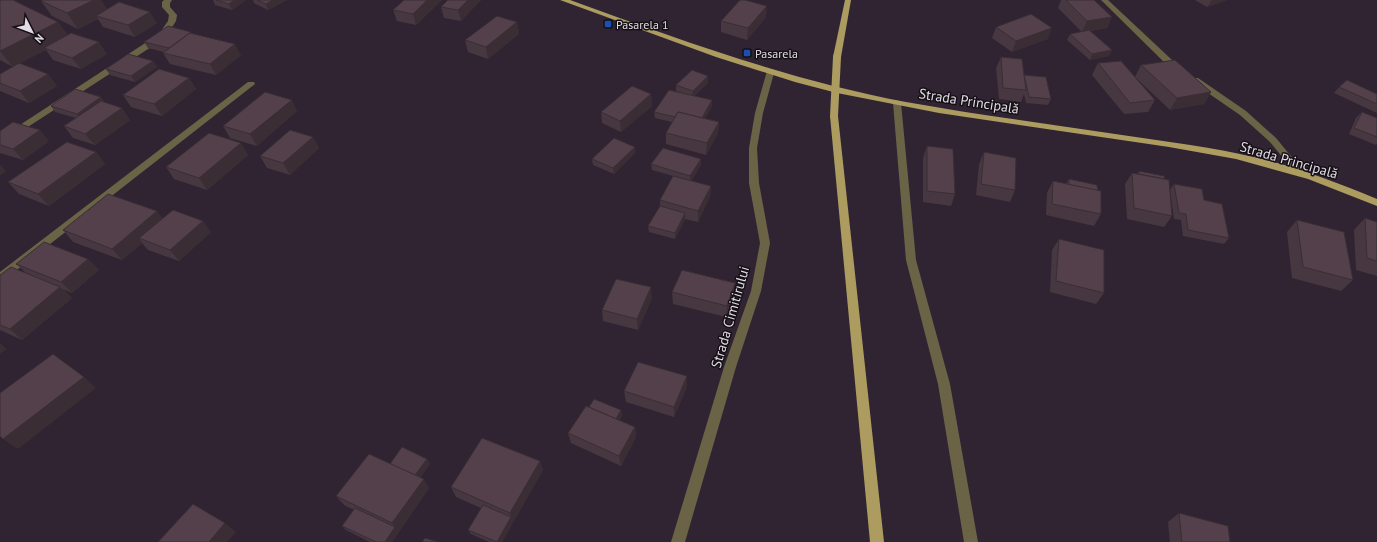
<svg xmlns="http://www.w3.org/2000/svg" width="1377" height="542" viewBox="0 0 1377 542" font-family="'PT Sans',sans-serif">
  <rect width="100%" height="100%" fill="#302433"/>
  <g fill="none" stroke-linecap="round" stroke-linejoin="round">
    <!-- minor -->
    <g fill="#6b6346" fill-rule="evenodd">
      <path d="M164,0h8l-2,3v4l7,8 -1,6 -11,17 -165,107v-7l159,-104 9,-13 1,-6 -7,-8v-5z"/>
      <path d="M1101,0h7l63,59 11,8v4h-6l-11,-8z"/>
      <path d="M767,71h6l1,2 -11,40 -6,35 2,35 11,60 -9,48 -25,76 -51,175h-14l53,-175 27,-76 9,-48 -11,-60v-35l6,-35z"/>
      <path d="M1192,78h6l48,33 30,27 28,34 1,2 -1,2h-6l-28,-34 -30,-27 -48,-33z"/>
      <path d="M248,82h6l1,2 -251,196 -4,1v-9z"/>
      <path d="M897,100l4,3 15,157 34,124 28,158h-14l-26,-158 -32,-124 -13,-157z"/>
    </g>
    <!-- major -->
    <g fill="#ac9c5f" fill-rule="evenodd">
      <path d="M560,0h10c110,40 220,80 336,102 72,13 144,22 216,33 46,7 91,12 136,23 41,10 80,25 119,41v7l-69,-27 -72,-20 -67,-12 -230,-34 -102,-20 -42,-11 -79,-25z"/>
      <path d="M845,0h6l-10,57 -4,2 -4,-2z"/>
      <path d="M834,113l4,3 46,426h-14l-40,-426z"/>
    </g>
    <!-- major-bridge -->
    <path stroke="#ac9c5f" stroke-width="8" d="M834,116l3,-59"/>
  </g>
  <!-- wall -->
  <g fill="#473740">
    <path d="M0,0l58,22 9,13 40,19 -26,15 -28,-9 -7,-10 -27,13 29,11 9,12 -28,17 -29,-12v-17l13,-7 -13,-7z"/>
    <path d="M213,0h33l-14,10 -17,-5z"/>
    <path d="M253,0h34l-19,10 -14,-7z"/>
    <path d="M442,0l-26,25 -19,-4 -4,-11z"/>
    <path d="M448,0h33l-20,21 -17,-3 -3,-11z"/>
    <path d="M1061,0h33l18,17 -5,11 -17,3 22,19 -3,6 -19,4 -23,-20 3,-6 12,-2 -24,-24z"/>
    <path d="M1195,0h32l-20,7z"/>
    <path d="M41,1l66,8 50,14 -22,14 -32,-10 -5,-8 -20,10 -26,-13z"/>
    <path d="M766,17l-19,23 -26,-8v-11z"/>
    <path d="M517,22l2,12 -31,25 -20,-7 -3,-12z"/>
    <path d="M996,27l52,12 -36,13 -20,-14z"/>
    <path d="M192,34l49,21 -25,20 -46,-11 -7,-11 1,-1 -16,-4 -4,-6z"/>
    <path d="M1001,57l23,18 27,24 -3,6 -22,-2 -2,-9 -3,8 -22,-3 -3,-31z"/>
    <path d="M153,61l4,6 -22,15 -25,-7 -4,-6z"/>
    <path d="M1098,63l57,37 -7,12 -24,2 -32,-39z"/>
    <path d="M1141,65l70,27 -7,12 -34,6 -35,-33z"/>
    <path d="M189,78l7,11 -34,27 -31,-9 -8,-12z"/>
    <path d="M708,83l-14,13 18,4v6l-7,12 14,4 -1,11 -12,22 -40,-11v-11l6,-11 -17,-4 -1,-6 27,-19 -5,-2v-6z"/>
    <path d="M1339,87l38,7v19l-43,-20z"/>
    <path d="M651,94l1,12 -31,26 -19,-9 -1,-11z"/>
    <path d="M105,103l25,17 -35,25 -22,-7 -9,-12 12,-8 -21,-6 -4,-6z"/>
    <path d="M297,111l-40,35 -27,-8 -7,-12z"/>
    <path d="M1362,112l15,6v26l-1,1 -27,-11 7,-16z"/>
    <path d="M0,131l49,10 -26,19 -23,-7z"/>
    <path d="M313,137l6,11 -29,27 -23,-7 -7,-12z"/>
    <path d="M927,146l28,48 -4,12 -28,-4v-44z"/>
    <path d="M635,147v6l-21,21 -21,-9 -1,-6z"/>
    <path d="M96,152l9,12 -56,42 -30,-12 -11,-12z"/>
    <path d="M984,152l31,38 -5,12 -34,-7 3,-31z"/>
    <path d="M248,155l-41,35 -33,-11 -8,-12z"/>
    <path d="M701,159v6l-10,16 20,5 -1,11 -12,25 -13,-3 -10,20 -26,-7 -1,-6 12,-20v-6l13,-24 -21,-6 -1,-6z"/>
    <path d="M1139,171l26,8 7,37 -8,11 -37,-8 -2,-35 7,-11 5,1z"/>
    <path d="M1069,179l29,12 3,23 -7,12 -48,-11 1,-22 6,-12 13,3z"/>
    <path d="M1174,184l30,16 25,38 -5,6 -41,-8 -2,-16 -7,-1 -4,-29z"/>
    <path d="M157,211l5,8 49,13 -32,29 -31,-11 -6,-7 -20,17 -49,-18 -10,-12z"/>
    <path d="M1365,218l12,4v54l-21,-6 -2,-40z"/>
    <path d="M1297,220l56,60 -12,11 -49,-13 -5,-46z"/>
    <path d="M1059,239l45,54 -8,11 -46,-12 2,-42z"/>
    <path d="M88,259l11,11 -27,23 -9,-4 9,9 -50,42 -22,-10v-55l25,-3 -9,-8z"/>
    <path d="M672,292l62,2 -8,23 -53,-13z"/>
    <path d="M652,298l-14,32 -35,-9 -1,-11z"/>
    <path d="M687,376v11l-13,30 -48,-15 -2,-11z"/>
    <path d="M589,407l32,3 1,6 -3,4 16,7 1,10 -15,29 -50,-23 -3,-10z"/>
    <path d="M427,459l3,5 -10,13 9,11 -37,54h-22l-24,-12 -4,-4 12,-16 -10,-5 -8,-9 54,-32z"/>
    <path d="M540,461l3,9 -41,72h-13l-18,-8 -3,-4 13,-22 -25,-11 -5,-10z"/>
    <path d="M1179,513l51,29h-60l-2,-20z"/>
  </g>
  <!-- shaded-wall -->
  <g fill="#3a2d34">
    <path d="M94,0h7l9,13 -14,3 2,3 -20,10 -11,-16z"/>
    <path d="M234,0h12l-14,10 -3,-6z"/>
    <path d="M273,0h14l-19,10 -2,-6z"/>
    <path d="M427,0h15l-26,25 -3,-11z"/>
    <path d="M468,0h13l-20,21 -3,-11z"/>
    <path d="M1212,0h15l-20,7z"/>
    <path d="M767,6l-1,11 -19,23 1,-12z"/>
    <path d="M150,12l7,11 -22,14 -7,-12z"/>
    <path d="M1112,17l-5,11 -25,4 5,-11z"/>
    <path d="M58,22l12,16 -26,10 2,2 -33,17 -13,-16z"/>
    <path d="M517,22l2,12 -31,25 -2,-12z"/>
    <path d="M1052,28l-4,11 -36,13 4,-11z"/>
    <path d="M99,42l8,12 -26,15 -9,-11z"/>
    <path d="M235,44l6,11 -25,20 -6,-11z"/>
    <path d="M1112,50l-3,6 -19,4 2,-6z"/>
    <path d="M153,61l4,6 -22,15 -4,-6z"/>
    <path d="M48,74l9,12 -28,17 -9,-12z"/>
    <path d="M708,76v7l-16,14 1,-6z"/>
    <path d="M189,78l7,11 -34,27 -8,-12z"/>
    <path d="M1211,92l-7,12 -34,6 7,-12z"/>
    <path d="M651,94l1,12 -31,26 -1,-11z"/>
    <path d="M101,97l5,6 -24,17 -5,-6z"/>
    <path d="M292,100l5,11 -40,35 -7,-12z"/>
    <path d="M712,100v6l-13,23v-7z"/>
    <path d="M122,108l8,12 -35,25 -10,-11z"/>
    <path d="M719,122l-1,11 -12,22 1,-12z"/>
    <path d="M40,130l9,11 -26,19 -10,-11z"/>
    <path d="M313,137l6,11 -29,27 -7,-12z"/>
    <path d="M241,143l7,12 -41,35 -8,-12z"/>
    <path d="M635,147v6l-21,21 -1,-6z"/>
    <path d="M96,152l9,12 -56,42 -11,-12z"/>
    <path d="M701,159v6l-11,17v-6z"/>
    <path d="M0,165l6,6 -6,5z"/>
    <path d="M711,186l-1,11 -12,25v-11z"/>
    <path d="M157,211l9,12 -27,15 3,5 -20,17 -10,-11z"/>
    <path d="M685,213v6l-10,20v-6z"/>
    <path d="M203,221l8,11 -32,29 -9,-11z"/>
    <path d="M88,259l11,11 -27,23 -11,-11z"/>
    <path d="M735,283l-1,11 -8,23 1,-11z"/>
    <path d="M60,287l12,11 -50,42 -12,-11z"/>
    <path d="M651,287l1,11 -14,32 -1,-11z"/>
    <path d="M0,343l7,6 -7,5z"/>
    <path d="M687,376v11l-13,30v-10z"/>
    <path d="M84,377l12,11 -78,61 -15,-10z"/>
    <path d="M621,410l1,6 -7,12 -1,-6z"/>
    <path d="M635,427l1,10 -15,29 -2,-10z"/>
    <path d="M427,459l3,5 -13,19 -4,-5z"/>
    <path d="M540,461l3,9 -41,72h-5l14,-25 -1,-4z"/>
    <path d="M424,479l5,9 -37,54h-7l10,-15 -3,-4z"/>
    <path d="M225,523l11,9 -9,10h-18z"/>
  </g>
  <!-- building -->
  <g fill="#53404a" stroke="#3a2d34">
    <path d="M0,0h13l45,22 -58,29z"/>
    <path d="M43,0h51l-27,13 -26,-12z"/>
    <path d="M216,0h18l-5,4z"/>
    <path d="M257,0h16l-7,4z"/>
    <path d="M404,0h23l-14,14 -20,-4z"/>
    <path d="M448,0h20l-10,10 -17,-3z"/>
    <path d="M740,0h5l22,6 -19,22 -27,-7z"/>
    <path d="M1066,0h28l18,17 -25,4z"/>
    <path d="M119,2l31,10 -22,13 -32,-9z"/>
    <path d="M1031,14l21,14 -36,13 -20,-14z"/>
    <path d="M497,16l20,6 -31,25 -21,-7z"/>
    <path d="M168,26l23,6 -22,16 -25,-6z"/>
    <path d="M1089,30l23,20 -20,4 -22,-20z"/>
    <path d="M71,33l28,9 -27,16 -28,-10z"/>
    <path d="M190,33l45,11 -25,20 -47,-11z"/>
    <path d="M128,54l25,7 -22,15 -25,-7z"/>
    <path d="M1001,57l21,2 4,31 -23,-2z"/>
    <path d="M1175,60l36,32 -34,6 -36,-33z"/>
    <path d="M1121,61l34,39 -25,3 -32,-40z"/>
    <path d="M19,63l29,11 -28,17 -20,-8v-9z"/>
    <path d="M159,69l30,9 -35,26 -31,-9z"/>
    <path d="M692,70l16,6 -15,15 -17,-6z"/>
    <path d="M1024,75l22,2 5,22 -22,-2z"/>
    <path d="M1347,80l30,14v10l-38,-17z"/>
    <path d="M632,86l19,8 -31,27 -19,-9z"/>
    <path d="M75,89l26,8 -24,17 -26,-8z"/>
    <path d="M669,90l43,10 -10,18 -24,-6 -3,5 -21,-5z"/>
    <path d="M265,92l27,8 -42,34 -27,-8z"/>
    <path d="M101,101l21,7 -37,26 -21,-8z"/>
    <path d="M678,112l41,10 -12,21 -41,-10z"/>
    <path d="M1362,112l15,6v19l-23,-9z"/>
    <path d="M13,122l27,8 -27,19 -13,-4v-14z"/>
    <path d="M290,130l23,7 -30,26 -23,-7z"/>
    <path d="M209,133l32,10 -42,35 -33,-11z"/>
    <path d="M614,138l21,9 -22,21 -21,-9z"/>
    <path d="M67,142l29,10 -58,42 -30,-12z"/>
    <path d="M927,146l26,3 2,45 -28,-3z"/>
    <path d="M663,148l38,11 -11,17 -39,-12z"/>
    <path d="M984,152l32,6 -1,32 -34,-6z"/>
    <path d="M1139,171l25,5 1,3 -26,-5z"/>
    <path d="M1132,173l37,7 3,36 -38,-8z"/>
    <path d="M673,176l38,10 -13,25 -38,-11z"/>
    <path d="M1069,179l28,6 1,6 -29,-6z"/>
    <path d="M1053,181l48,10v23l-49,-10z"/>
    <path d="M1174,184l28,5 2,11 18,4 7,34 -41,-8 -2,-16 -7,-1z"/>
    <path d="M108,194l49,17 -45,38 -49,-19z"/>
    <path d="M660,206l25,7 -10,20 -27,-7z"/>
    <path d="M173,210l30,11 -33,29 -31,-12z"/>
    <path d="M1365,218l12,4v39l-10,-3z"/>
    <path d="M1297,220l47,12 9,48 -50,-13z"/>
    <path d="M1059,239l45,11v43l-48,-12z"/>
    <path d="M44,242l44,17 -27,23 -45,-18z"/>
    <path d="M11,267l49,20 -50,42 -10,-4v-50z"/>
    <path d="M682,270l53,13 -8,23 -55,-14z"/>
    <path d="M616,279l35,8 -14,32 -35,-9z"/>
    <path d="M53,354l31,23 -81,62 -3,-3v-43z"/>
    <path d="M638,362l49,14 -13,31 -50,-16z"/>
    <path d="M594,399l27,11 -5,9 -27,-12z"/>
    <path d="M586,406l49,21 -16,29 -51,-23z"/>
    <path d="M482,438l58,23 -30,52 -59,-26z"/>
    <path d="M402,447l25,12 -12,16 -25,-11z"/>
    <path d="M369,454l55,25 -32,44 -56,-27z"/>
    <path d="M193,504l32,19 -16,19h-51z"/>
    <path d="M483,505l28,12 -14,25 -29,-12z"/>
    <path d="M355,508l40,19 -10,15h-9l-34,-16z"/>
    <path d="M1179,513l49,13 2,16h-48z"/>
    <path d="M425,538l13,4h-16z"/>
  </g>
  <!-- markers -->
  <g fill="#1a4fb4" stroke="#151016" stroke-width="1.5">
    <rect x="604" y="20" width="8" height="8" rx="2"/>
    <rect x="743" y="49" width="8" height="8" rx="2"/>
  </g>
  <g text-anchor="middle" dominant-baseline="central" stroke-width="3" stroke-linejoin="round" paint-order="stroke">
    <!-- far-poi labels -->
    <g font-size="12" fill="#e2dae4" stroke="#151016" text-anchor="start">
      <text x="616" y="24">Pasarela 1</text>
      <text x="755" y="53">Pasarela</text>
    </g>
    <!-- street labels -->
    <g font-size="14" fill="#e2dae4" stroke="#151016">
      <text transform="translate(969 101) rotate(9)">Strada Principală</text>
      <text transform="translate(1289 160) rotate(16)">Strada Principală</text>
      <text transform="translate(730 317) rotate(-74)">Strada Cimitirului</text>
    </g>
  </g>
  <!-- north arrow -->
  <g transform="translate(32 32) rotate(132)" stroke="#151016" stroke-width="3" paint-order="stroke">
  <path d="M0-3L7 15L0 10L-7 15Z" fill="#e2dae4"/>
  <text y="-6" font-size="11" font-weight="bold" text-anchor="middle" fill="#e2dae4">N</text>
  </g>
</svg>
